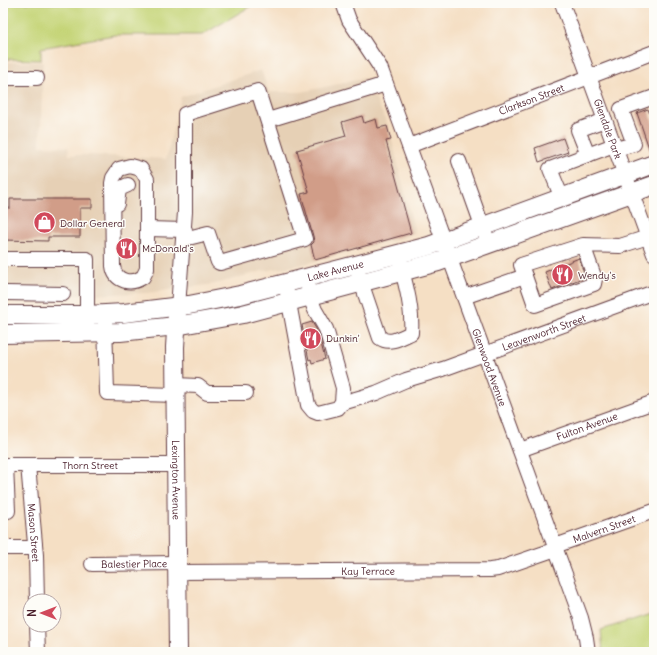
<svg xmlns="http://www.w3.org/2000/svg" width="657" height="655" viewBox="0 0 657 655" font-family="Delius,sans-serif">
  <rect width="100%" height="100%" fill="#fdfcf7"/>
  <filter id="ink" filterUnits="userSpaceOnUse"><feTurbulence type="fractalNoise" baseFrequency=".025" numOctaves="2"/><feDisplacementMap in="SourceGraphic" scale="8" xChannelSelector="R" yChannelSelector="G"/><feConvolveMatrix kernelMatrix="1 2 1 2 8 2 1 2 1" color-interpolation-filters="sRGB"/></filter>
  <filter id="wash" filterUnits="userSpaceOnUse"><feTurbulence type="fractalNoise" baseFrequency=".012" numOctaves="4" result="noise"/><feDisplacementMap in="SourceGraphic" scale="16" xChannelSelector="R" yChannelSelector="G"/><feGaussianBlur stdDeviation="0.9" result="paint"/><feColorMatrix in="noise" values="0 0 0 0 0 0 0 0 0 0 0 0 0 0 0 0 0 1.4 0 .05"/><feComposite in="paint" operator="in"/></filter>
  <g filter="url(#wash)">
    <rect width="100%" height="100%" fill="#f5dfc4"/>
    <!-- built -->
    <path fill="#e6d0b5" d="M3,62h40l-3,84 28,1 1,8h21l76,4 15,-62 80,-27 8,22h33l63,-14 23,47 27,108 -10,4 -105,28 -38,6 -47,13 -69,9 -143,4z"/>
    <!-- green -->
    <g fill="#c4d476" stroke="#877a50">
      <path d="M3,3h253l-54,32h-88l-73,13v12l-38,-1z"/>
      <path d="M654,613v39h-51l-2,-22z"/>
    </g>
    <g id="blocks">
      <!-- building -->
      <g fill="#d19d88">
        <path d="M648,109l6,16v29h-3l-14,-41z"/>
        <path d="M362,116l2,7 12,-4 2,9 9,-2 4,14 -5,1 25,92 -96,27 -4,-15 3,-3 -1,-6 -12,-42 8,-2 -12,-42 49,-14 -4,-14z"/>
        <path d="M563,138l5,14 -29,10 -4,-14z"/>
        <path d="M10,199h82v9h-12v29h-32v4l-45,-1v-32h7z"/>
        <path d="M579,258l6,19 -33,13 -7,-18z"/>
        <path d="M312,322l6,10 7,27 -13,4 -1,-4 -2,1 -7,-35z"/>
      </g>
    </g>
  </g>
  <g filter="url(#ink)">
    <use href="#blocks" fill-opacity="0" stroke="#643c42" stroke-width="1"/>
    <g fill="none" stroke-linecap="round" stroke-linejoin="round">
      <defs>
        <g id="minor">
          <path id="s1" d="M343,3l6,17 31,47 201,551 5,20 2,14"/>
          <path id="s2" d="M562,3l92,251"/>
          <path d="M3,78h34"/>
          <path d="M268,120l118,-36"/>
          <path id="s3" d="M409,146l245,-94"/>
          <path d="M616,149l18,-5 -13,-35 33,-12"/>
          <path d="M588,155l-10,-25 27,-10"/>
          <path d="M459,161l30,84"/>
          <path d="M130,166l11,3 6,10v90l-4,8c-12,8 -28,5 -30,-11l-1,-83 1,-5 6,-9z"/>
          <path d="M562,198l-12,-29 64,-24"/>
          <path d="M117,204l2,-15 9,-4"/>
          <path d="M148,229l37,1"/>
          <path d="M583,245l12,34 -1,5 -59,21 -14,-40 62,-20 37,1 28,-9"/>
          <path d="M3,259h84v66"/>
          <path d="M358,273l22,65c10,7 22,-1 31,-5 2,-23 -5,-48 -11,-70"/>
          <path d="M287,292l21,113 5,6 5,2 20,-5 4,-6 1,-14 -17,-59 -11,-19 -5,-13 -2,-10"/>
          <path d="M6,293l57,1"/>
          <path d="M464,297l61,-21"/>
          <path d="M178,307l7,-95v-98l73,-23 47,148 -85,24 -2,-1 -10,-29 -24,6"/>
          <path d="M105,322l2,71 69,2"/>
          <path d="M176,385l22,1 9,7h39"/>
          <path id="s4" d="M342,403l34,-10 30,-13 37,-11 211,-77"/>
          <path id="s5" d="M520,450l134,-48"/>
          <path id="s6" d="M3,465h173"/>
          <path d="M6,465l2,46"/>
          <path id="s7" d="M28,465l8,90 1,46"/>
          <path id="s8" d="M555,546l99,-35"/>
          <path d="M3,548h32"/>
          <path id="s9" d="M92,564l85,-1"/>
          <path id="s10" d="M177,572l313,-2 8,-1 58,-20"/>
          <path d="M37,625l1,27"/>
        </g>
        <g id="major">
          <path id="s11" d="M3,315h84l37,-2 65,-8 51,-10 189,-49 225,-82"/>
          <path id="s12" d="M177,316l-2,31 3,305"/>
          <path d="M3,334l117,-2 56,-6 67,-12 195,-52 216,-77"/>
        </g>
      </defs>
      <!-- minor casing -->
      <use href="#minor" stroke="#643c42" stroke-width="16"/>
      <!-- major casing -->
      <use href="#major" stroke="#643c42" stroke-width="20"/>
      <!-- minor -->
      <use href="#minor" stroke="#fff" stroke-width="14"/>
      <!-- major -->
      <use href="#major" stroke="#fff" stroke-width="18"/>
    </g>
  </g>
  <!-- icons -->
  <defs>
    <symbol id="shop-disc" viewBox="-11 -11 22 22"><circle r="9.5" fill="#d1495b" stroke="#fdfcf7"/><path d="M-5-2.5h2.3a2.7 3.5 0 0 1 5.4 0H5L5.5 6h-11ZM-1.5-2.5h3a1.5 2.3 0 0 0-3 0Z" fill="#fff"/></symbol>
    <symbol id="restaurant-disc" viewBox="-11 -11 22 22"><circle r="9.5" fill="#d1495b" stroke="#fdfcf7"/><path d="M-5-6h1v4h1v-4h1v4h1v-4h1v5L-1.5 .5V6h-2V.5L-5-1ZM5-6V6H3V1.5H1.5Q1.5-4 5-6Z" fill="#fff"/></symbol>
  </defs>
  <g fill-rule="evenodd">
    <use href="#shop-disc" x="32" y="210" width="25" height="25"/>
    <use href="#restaurant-disc" x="114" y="236" width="25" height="25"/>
    <use href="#restaurant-disc" x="550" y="262" width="25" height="25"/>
    <use href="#restaurant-disc" x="298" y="326" width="25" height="25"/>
  </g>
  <g text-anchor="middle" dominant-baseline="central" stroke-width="3" stroke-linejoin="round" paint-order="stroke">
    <!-- street labels -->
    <g font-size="10" fill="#4a1f2b" stroke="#fdfcf7">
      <text stroke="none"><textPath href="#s3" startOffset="131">Clarkson Street</textPath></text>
      <text stroke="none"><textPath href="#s2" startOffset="134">Glendale Park</textPath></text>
      <text stroke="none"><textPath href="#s11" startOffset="337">Lake Avenue</textPath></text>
      <text stroke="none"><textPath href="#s4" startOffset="214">Leavenworth Street</textPath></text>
      <text stroke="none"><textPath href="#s1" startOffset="394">Glenwood Avenue</textPath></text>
      <text stroke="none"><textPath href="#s5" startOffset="71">Fulton Avenue</textPath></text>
      <text stroke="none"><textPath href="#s6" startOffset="87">Thorn Street</textPath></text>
      <text stroke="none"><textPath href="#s12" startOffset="164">Lexington Avenue</textPath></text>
      <text stroke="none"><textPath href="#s8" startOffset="52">Malvern Street</textPath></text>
      <text stroke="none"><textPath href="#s7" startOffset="68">Mason Street</textPath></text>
      <text stroke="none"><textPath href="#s9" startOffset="42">Balestier Place</textPath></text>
      <text stroke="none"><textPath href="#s10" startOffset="191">Kay Terrace</textPath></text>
    </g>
    <!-- poi labels -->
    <g font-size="10" fill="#4a1f2b" stroke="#fdfcf7" text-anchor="start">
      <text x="60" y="223">Dollar General</text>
      <text x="142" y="248">McDonald's</text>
      <text x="578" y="275">Wendy's</text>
      <text x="326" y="338">Dunkin'</text>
    </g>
  </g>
  <!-- margin -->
  <rect width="657" height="655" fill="none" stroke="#fdfcf7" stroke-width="16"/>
  <!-- north arrow -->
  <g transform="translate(42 613) rotate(270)"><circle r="19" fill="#fdfcf7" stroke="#b5a4a5"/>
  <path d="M0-3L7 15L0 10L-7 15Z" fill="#d1495b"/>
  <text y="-6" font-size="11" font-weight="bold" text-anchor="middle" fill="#4a1f2b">N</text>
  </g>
</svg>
